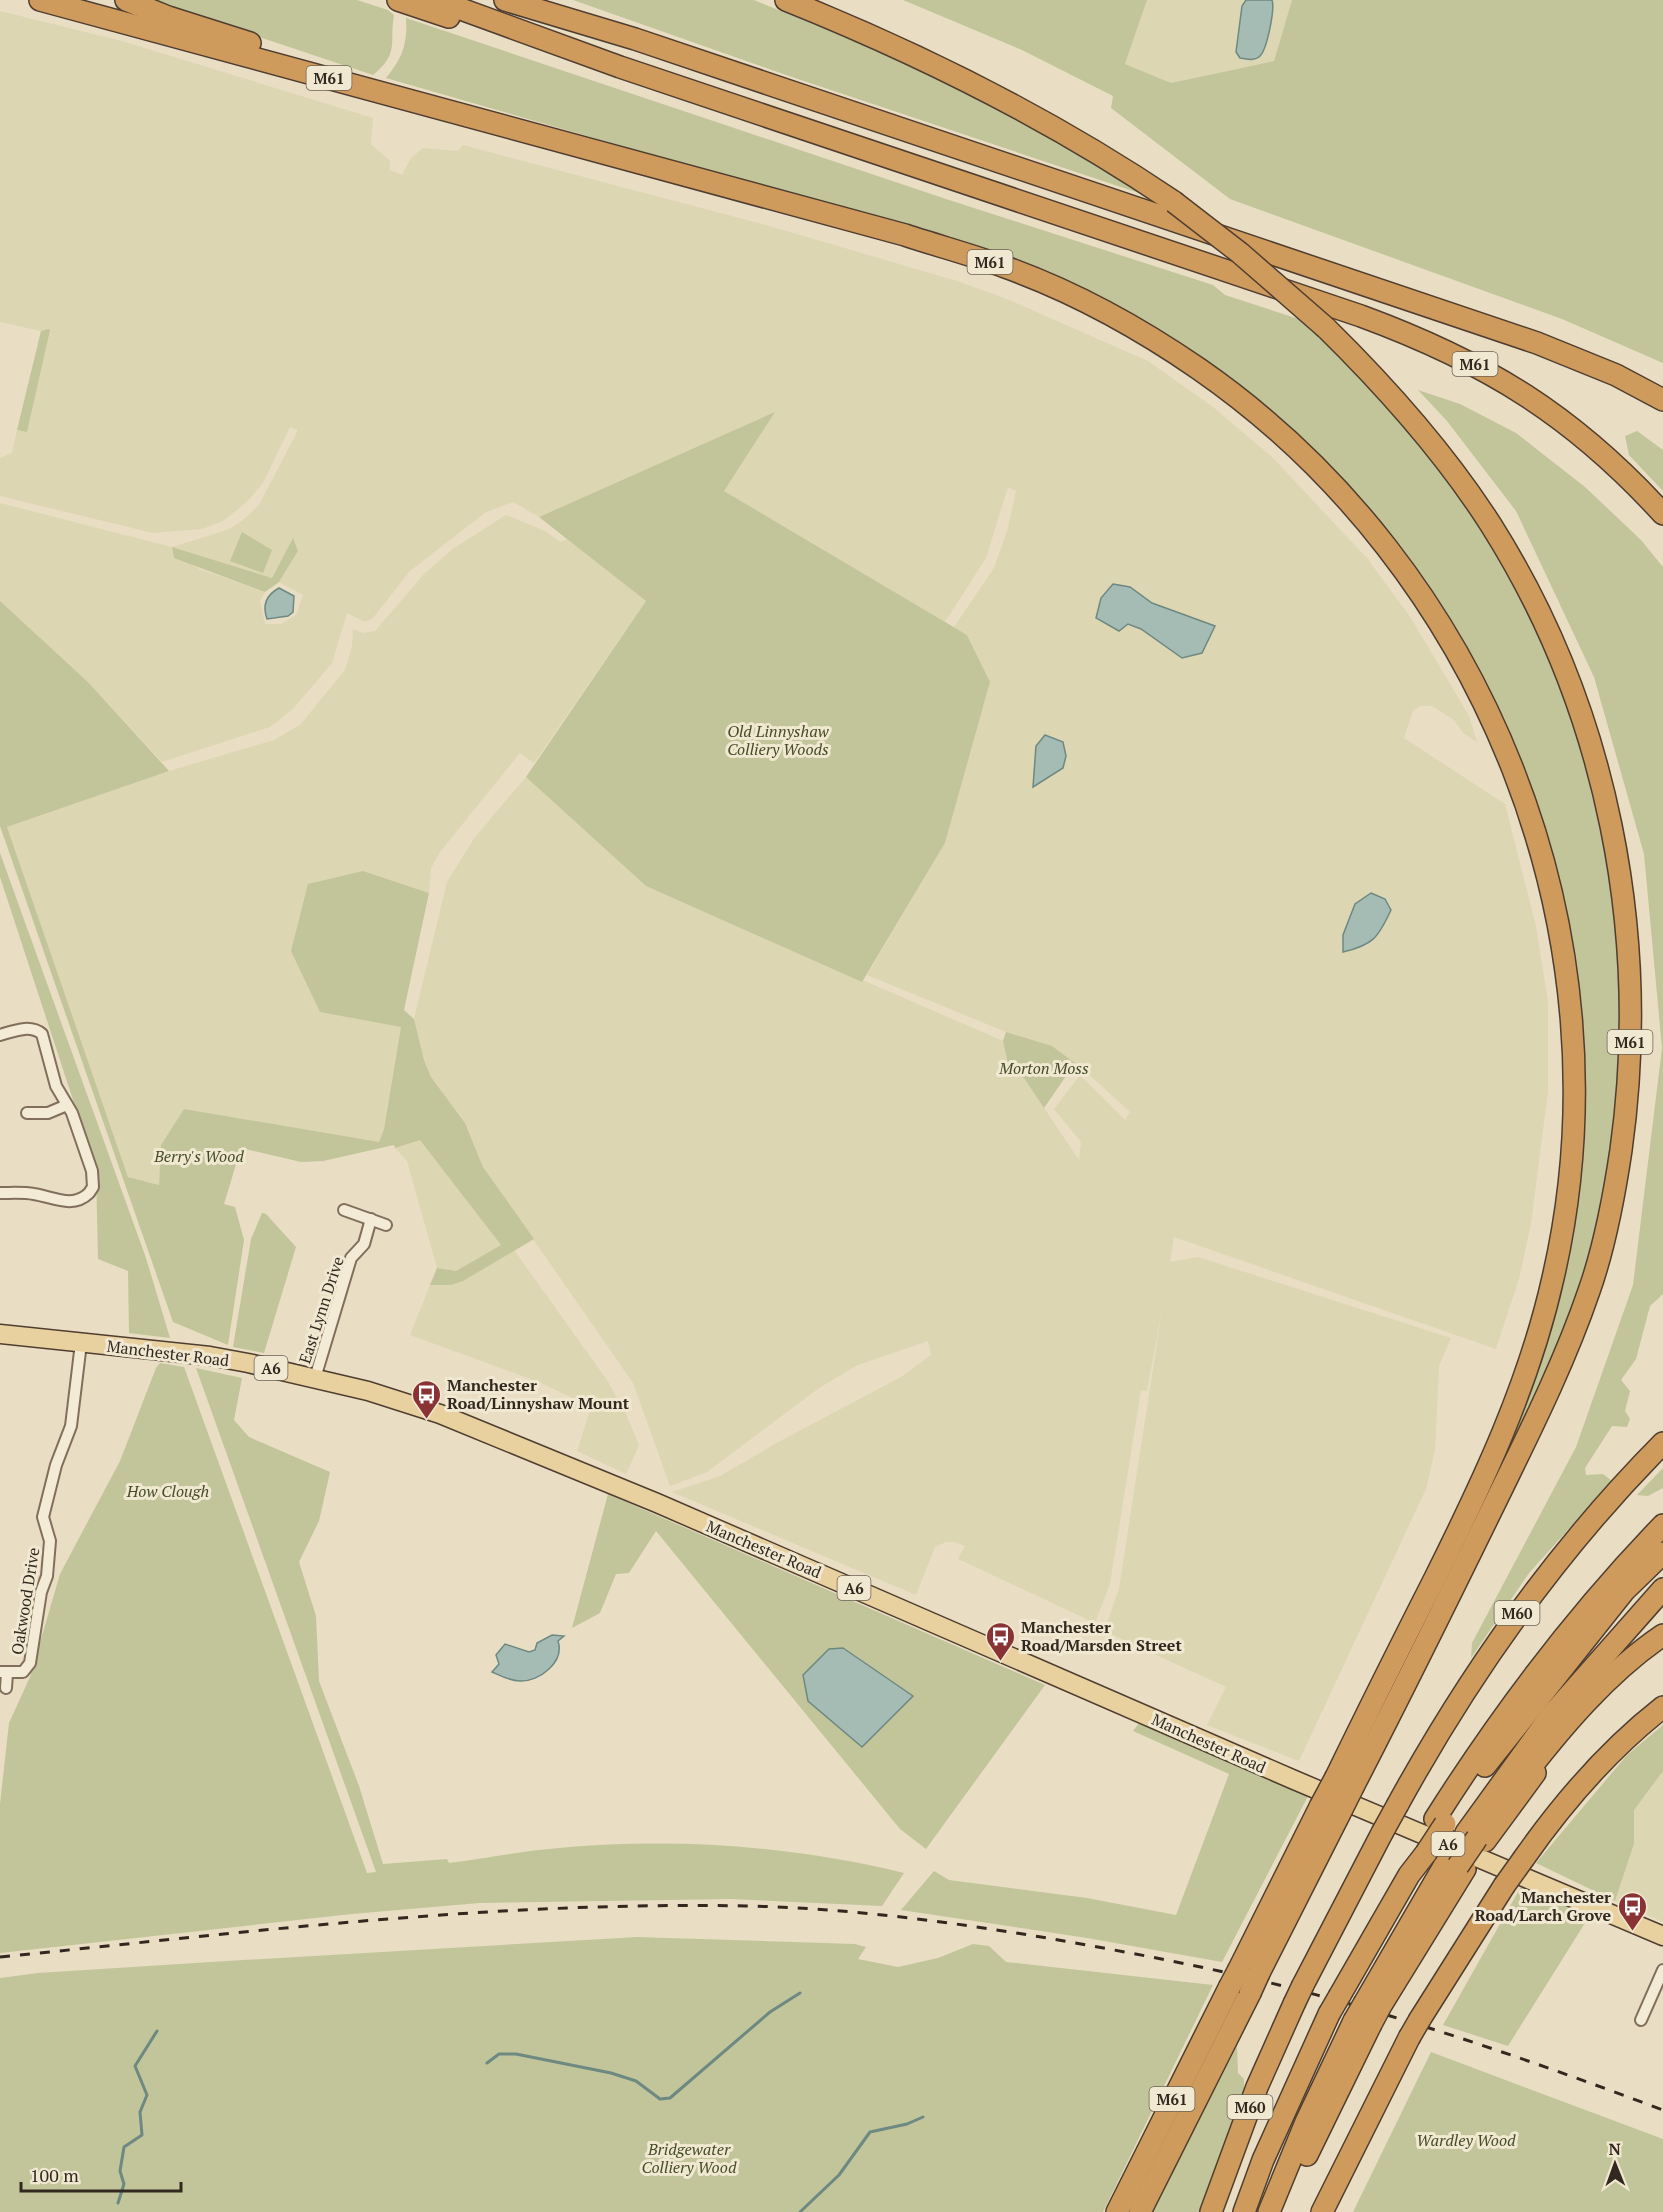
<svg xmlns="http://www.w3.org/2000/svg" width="1663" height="2212" viewBox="0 0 1663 2212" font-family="'PT Serif',serif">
  <rect width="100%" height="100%" fill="#e9ddc4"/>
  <!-- farmland -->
  <g fill="#ddd6b2" fill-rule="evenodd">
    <path d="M1147,0h145l-18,61 -103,22 -46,-19z"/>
    <path d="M0,11l122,30 251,77 -2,26 19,17v9l12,5 9,-17 12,-10 35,3 5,-6 310,82 184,54 50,18 141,62 65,46 59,50 95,101 44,60 58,98 8,26 -14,-9 -9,-13 -22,-14h-12l-7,5 -9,27 101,66 31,122 12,76v89l-17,133 -12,55 -23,70 -322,-112 -4,25 28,-5 253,81 -12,28 -4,84 -9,39 -127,272 -92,-36 19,-38 -122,-56 15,-42 44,-285 -16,87 -6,-1 -31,194 -15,39 -137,-64 7,-13 -11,-4h-8l-11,5 -19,48 -244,-103 48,-16 62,-36 119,-63 30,-22 -3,-14 -70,24 -39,23 -112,84 -37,14 -37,-103 -150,-216 -18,-44 -34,-46 -7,-17 -10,-41 33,-137 28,-45 51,-60 120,109 357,155 7,31 14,6 55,82 2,-18 -27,-33 26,-34 45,45 5,-8 -49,-45 -29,-21 -46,-14 -139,-57 78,-132 45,-161 -23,-47 -13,-8 40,-59 14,-40 8,-37 -8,-4 -22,71 -41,64 -221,-131 50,-78 -235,104 -26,-15 -27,10 -76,59 -37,47 -8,4 -18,-9 -15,50 -39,46 -23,18 -108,35 -74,-80 -88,-81v-98l172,44 55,-17 15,-9 17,-16 39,-75 -8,-3 -27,56 -16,19 -24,19 -21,8 -49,4 -153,-37v-38l12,-5 5,-23 10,1 21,-102 -7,2 -41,-9zM293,539l5,12 -19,31 24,13 -7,20 -15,9h-16l-5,-23 5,-9 -66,-23 -27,-22 100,31z"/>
    <path d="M506,515l39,16 15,11 8,-3 78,62 -112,162 -14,-10 -80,99 -9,16 -2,25 -66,-22 38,156 -17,102 -5,14 -195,-34 -23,36 -2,40 -31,-8 -121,-350 162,-56 105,-31 26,-15 45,-55 7,-24 1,-17 10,4 12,-2 49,-57 30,-26z"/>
    <path d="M420,1139l81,106 -45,26 -19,-3 -30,-107 -12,-13z"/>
    <path d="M514,1250l93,130 19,34 13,31 -13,29 -49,-23 14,-44 -52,-25 -129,-47 20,-50h21z"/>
    <path d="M1663,1771v151l-48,-21 19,-57v-34z"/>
  </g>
  <!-- green -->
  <g fill="#c1c599">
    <path d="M149,0h208l31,10 6,5c-5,28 6,38 -21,60z"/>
    <path d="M573,0h181l189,78 76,37 129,81 -356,-119z"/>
    <path d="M903,0h244l-22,64 46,19 103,-22 18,-61h371v363l-101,-44 -332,-120 -119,-91 2,-12 -91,-46z"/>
    <path d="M406,18l540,181 267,86 12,10 83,27 83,78 96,134 54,100 37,100 24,89 16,98 5,89 -13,160 -14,68 -25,85 -106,228 -6,-3 46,-99 73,-280 4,-78 -4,-76 -33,-176 -29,-88 -44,-89 -59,-94 -244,-226 -291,-122 -492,-142c16,-19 22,-35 20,-60z"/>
    <path d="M48,329l2,1 -23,102 -10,-2 24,-99z"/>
    <path d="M1418,390l42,14 56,29 69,54 56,53 22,27v727l-13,12 -14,53 -15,21 9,11 -5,20 5,8 -3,8 -15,-1 -27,42 1,7 17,-1 9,7 -83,92 -58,85 1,-15 104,-196 57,-162 29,-237 -18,-194 -50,-177 -78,-166 -69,-90z"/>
    <path d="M775,412l-51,79 243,144 23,47 -45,161 -83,139 -216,-96 -120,-109 120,-176 -107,-84z"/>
    <path d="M1637,431l26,19v41l-34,-36 -4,-19z"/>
    <path d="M242,532l30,18 -9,23 -33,-12z"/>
    <path d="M293,538l5,13 -19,31 -14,10 -91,-34 -2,-11 100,31z"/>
    <path d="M0,601l88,81 81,89 -162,56 121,350 31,8 2,-40 23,-36 195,33 5,-13 17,-102 -81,-15 -29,-61 17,-67 55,-13 66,22 -25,117 10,9 10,41 7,17 34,46 18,44 51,72 -71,42 -12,4h-21l7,-17 19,3 45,-26 -81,-105 -25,8 -1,-3 -71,16 -22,1 -60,-14 -17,56 11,3 9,33 -16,105 -55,-23 -173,-496z"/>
    <path d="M0,853l146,405 24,80 -41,-5 -1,-62 -30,-12 -2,-89 -96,-293z"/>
    <path d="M1006,1032l46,14 23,17 -31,45 -20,-30 -14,-5 -7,-32z"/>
    <path d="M262,1213l4,1 30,33 -32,106 -31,-6 18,-108z"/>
    <path d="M160,1363l24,4 183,506 9,-1 -180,-504 46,10 -8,42 15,17 81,35 -11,49 -20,41 17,54 3,65 40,105 24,78 64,-5 2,4c34,-4 67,-11 100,-14 118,-12 241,-4 355,24l-22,33 -151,-7 -252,4 -127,11 -352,39v-149l9,-81 21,-46 30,-103 60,-113 36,-93z"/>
    <path d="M1663,1468v20l-15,8 -11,-1z"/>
    <path d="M608,1494l437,191 -119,164 -26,-20 -244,-298 -27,42 -13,1 -16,39 -28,15z"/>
    <path d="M1139,1723l169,73 -86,166 -135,-24 -186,-28 33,-39 15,9 138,18 89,17 53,-141 -96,-43z"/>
    <path d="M1663,1725v46l-29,39v34l-19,57 -79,-38 91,-108z"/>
    <path d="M1522,1885l68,30 -82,131 -65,-21z"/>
    <path d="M637,1937l218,7 11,3 -8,12 40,8 40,-9 35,-14 16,2 17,16 207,23 -110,227h-1103v-234l38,-5 173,-11z"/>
    <path d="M1237,2046l1,27 6,6v13l-45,120h-46z"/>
    <path d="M1431,2052l232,87v73h-310z"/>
  </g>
  <!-- water -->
  <g fill="#a5bcb5" stroke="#6d8982" stroke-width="1.5">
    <path d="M1272,0c3,9 -5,51 -13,57 -5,4 -12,2 -19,1l-4,-6 6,-46 4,-6z"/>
    <path d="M1113,584l17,3 22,16 63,23 -13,27 -20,5 -41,-29 -13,-5 -9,7 -23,-13 5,-20z"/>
    <path d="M279,588l15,8 -1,16 -5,4 -21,3c-5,-14 -1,-24 12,-31z"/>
    <path d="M1045,735l18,7 3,14 -3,12 -30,19 3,-41z"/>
    <path d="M1371,893l14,6 6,11c-13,28 -18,35 -48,42v-17l12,-31z"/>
    <path d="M552,1635l12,1 -6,5c7,21 -19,41 -38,40 -10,0 -19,-5 -28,-9l7,-8 -3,-9 9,-11 24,8 6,-2 2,-7z"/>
    <path d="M843,1648l70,48 -51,51 -54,-46 -5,-26 26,-26z"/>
  </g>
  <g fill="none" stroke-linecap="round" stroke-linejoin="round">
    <!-- stream -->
    <g stroke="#6d8982" stroke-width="3">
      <path d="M487,2063l12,-9h17l95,19 25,8 24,18 10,-1 100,-86 30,-19"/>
      <path d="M118,2203l6,-19 -4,-13 4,-24 18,-12 -2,-23 7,-17 -12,-29 22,-35"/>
      <path d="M800,2212l39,-37 31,-43 37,-8 16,-7"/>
    </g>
    <defs>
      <g id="minor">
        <path d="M0,1035c14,-4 30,-11 42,-1l14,52 16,27 20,58 1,16 -4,6c-16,16 -36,4 -55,1 -11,-2 -23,-1 -34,-1"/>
        <path d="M27,1113h21l19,-8"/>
        <path d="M344,1210l42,15"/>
        <path d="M315,1378l36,-120 13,-14 7,-25"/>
        <path d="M0,1672h23l7,-9 11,-71 6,-16 3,-35 -7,-24 13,-52 15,-39 10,-83"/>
        <path d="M6,1688l1,-15"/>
        <path d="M1641,2020l22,-50"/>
      </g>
      <path id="primary" d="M0,1334l210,22 38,7 120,28 72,23 217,89 635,276 371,157"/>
      <g id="motorway">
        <path d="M40,0l865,235c33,11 67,20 100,32 67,24 136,62 194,102 287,199 433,568 354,909 -24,107 -70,204 -119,302 -33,65 -66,131 -98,197"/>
        <path d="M126,0l42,17 82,26"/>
        <path d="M398,0l51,17"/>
        <path d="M436,0l184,67 741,249c125,46 212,99 302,198"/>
        <path d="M505,0l130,39 902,304 79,32 47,25"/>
        <path d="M786,0c137,55 267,120 388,202"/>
        <path d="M1326,328c61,60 119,125 165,197 117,185 160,410 130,625 -7,47 -16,96 -32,141 -26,76 -63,148 -98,220 -45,92 -90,183 -137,274"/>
        <path d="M1485,1766l139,-175 39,-38"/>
        <path d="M1521,1780c40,-52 87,-108 142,-145"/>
        <path d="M1398,1804c73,-133 158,-253 265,-361"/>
        <path d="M1435,1819c67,-106 141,-204 228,-294"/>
        <path d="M1466,1833l84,-116 113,-128"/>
        <path d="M1485,1841l50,-68"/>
        <path d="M1524,1858c40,-57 84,-108 139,-151"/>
        <path d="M1239,1969l81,-162"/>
        <path d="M1259,1973l80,-158"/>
        <path d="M1303,1985l79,-152"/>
        <path d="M1340,1995l69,-120 17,-22"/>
        <path d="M1365,2002l82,-141"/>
        <path d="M1380,2007l85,-138"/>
        <path d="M1420,2019l84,-133"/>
        <path d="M1307,2155l63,-129"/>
        <path d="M1117,2212l112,-224"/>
        <path d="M1140,2212l110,-219"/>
        <path d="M1211,2212l46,-125 37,-83"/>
        <path d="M1244,2212l19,-52 66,-146"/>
        <path d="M1269,2212l37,-90 48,-101"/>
        <path d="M1322,2212l87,-174"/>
      </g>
    </defs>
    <!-- minor casing -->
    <use href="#minor" stroke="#816f5c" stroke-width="14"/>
    <!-- primary casing -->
    <use href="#primary" stroke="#4f3e30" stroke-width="21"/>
    <!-- motorway casing -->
    <use href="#motorway" stroke="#4f3e30" stroke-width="24"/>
    <!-- minor -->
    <use href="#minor" stroke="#f4ebd6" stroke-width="10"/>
    <!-- primary -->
    <use href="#primary" stroke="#e8d09f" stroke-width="18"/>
    <!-- motorway -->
    <use href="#motorway" stroke="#cf9b5d" stroke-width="21"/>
    <!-- rail -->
    <path stroke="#33281f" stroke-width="3" stroke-dasharray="10 10" stroke-linecap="butt" d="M0,1957c249,-25 495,-56 746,-51 99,2 198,15 295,31 81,14 163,29 242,49 129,33 255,77 380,124"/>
    <defs>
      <g id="motorway-bridge">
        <path d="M1174,202l66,51 86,75"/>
        <path d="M1320,1807l16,-30"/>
        <path d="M1339,1815l15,-30"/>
        <path d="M1382,1833l16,-29"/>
        <path d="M1426,1853l19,-29"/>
        <path d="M1458,1866l19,-28"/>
        <path d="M1504,1886l20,-28"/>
        <path d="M1229,1988l10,-19"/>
        <path d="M1250,1993l9,-20"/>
        <path d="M1294,2004l9,-19"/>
        <path d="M1329,2014l11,-19"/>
        <path d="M1354,2021l11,-19"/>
        <path d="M1370,2026l10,-19"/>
        <path d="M1409,2038l11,-19"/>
      </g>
    </defs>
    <!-- motorway-bridge casing -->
    <use href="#motorway-bridge" stroke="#4f3e30" stroke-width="24" stroke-linecap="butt"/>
    <!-- motorway-bridge -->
    <use href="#motorway-bridge" stroke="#cf9b5d" stroke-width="21"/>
  </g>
  <!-- icons -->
  <defs>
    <symbol id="bus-pin" viewBox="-11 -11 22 30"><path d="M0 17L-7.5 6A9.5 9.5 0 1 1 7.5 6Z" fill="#893335" stroke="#f1e8d2"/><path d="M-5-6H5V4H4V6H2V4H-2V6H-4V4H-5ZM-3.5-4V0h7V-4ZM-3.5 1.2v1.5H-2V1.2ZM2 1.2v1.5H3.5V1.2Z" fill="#fff"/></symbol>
  </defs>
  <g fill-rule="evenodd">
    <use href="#bus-pin" x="410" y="1378" width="33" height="45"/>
    <use href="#bus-pin" x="984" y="1620" width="33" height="45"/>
    <use href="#bus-pin" x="1616" y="1890" width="33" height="45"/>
  </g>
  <g text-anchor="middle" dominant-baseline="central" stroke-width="6" stroke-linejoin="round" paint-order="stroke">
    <!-- shield labels -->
    <g fill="#f1e8d2" stroke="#6c6255" stroke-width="1.5">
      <rect x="306.5" y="66" width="45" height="24" rx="4.5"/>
      <rect x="967.5" y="250" width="45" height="24" rx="4.5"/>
      <rect x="1452.5" y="352" width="45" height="24" rx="4.5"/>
      <rect x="1607.5" y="1030" width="45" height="24" rx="4.5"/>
      <rect x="254.5" y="1356" width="33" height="24" rx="4.5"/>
      <rect x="837.5" y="1576" width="33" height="24" rx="4.5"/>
      <rect x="1494.5" y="1601" width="45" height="24" rx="4.5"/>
      <rect x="1431.5" y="1832" width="33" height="24" rx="4.5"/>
      <rect x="1149.5" y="2087" width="45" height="24" rx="4.5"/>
      <rect x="1227.5" y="2095" width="45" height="24" rx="4.5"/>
    </g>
    <g font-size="15" font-weight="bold" fill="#33281f">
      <text x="329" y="78">M61</text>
      <text x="990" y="262">M61</text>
      <text x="1475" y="364">M61</text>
      <text x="1630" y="1042">M61</text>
      <text x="271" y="1368">A6</text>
      <text x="854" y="1588">A6</text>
      <text x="1517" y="1613">M60</text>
      <text x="1448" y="1844">A6</text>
      <text x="1172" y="2099">M61</text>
      <text x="1250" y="2107">M60</text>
    </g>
    <!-- park labels -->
    <g font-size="16" font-style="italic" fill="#444d27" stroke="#f1e8d2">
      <text x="778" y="731">Old Linnyshaw<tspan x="778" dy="18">Colliery Woods</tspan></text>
      <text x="1044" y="1068">Morton Moss</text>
      <text x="199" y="1156">Berry's Wood</text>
      <text x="168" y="1491">How Clough</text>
      <text x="1466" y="2140">Wardley Wood</text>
      <text x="689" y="2149">Bridgewater<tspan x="689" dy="18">Colliery Wood</tspan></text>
    </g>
    <!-- street labels -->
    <g font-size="16" fill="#33281f" stroke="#f1e8d2">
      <text transform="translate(321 1310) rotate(-72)">East Lynn Drive</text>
      <text transform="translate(168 1353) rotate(7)">Manchester Road</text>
      <text transform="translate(764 1549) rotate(23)">Manchester Road</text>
      <text transform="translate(25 1601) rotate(-81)">Oakwood Drive</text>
      <text transform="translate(1209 1743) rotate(24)">Manchester Road</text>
    </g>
    <!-- poi labels -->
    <g font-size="16" font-weight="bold" fill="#33281f" stroke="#f1e8d2" text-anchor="start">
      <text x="447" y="1385">Manchester<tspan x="447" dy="18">Road/Linnyshaw Mount</tspan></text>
      <text x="1021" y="1627">Manchester<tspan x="1021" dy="18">Road/Marsden Street</tspan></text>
      <text x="1611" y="1897" text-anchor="end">Manchester<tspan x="1611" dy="18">Road/Larch Grove</tspan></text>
    </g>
  </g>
  <!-- north arrow -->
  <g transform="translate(1615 2164) rotate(359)" stroke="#f1e8d2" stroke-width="4.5" paint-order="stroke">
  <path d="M0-4.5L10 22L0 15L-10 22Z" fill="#33281f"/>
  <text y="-9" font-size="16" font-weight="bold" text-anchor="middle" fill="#33281f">N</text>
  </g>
  <!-- scale -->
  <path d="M21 2182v9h160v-9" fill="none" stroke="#33281f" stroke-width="3"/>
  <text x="30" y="2182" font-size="18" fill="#33281f" stroke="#f1e8d2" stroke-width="4.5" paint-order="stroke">100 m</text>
</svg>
